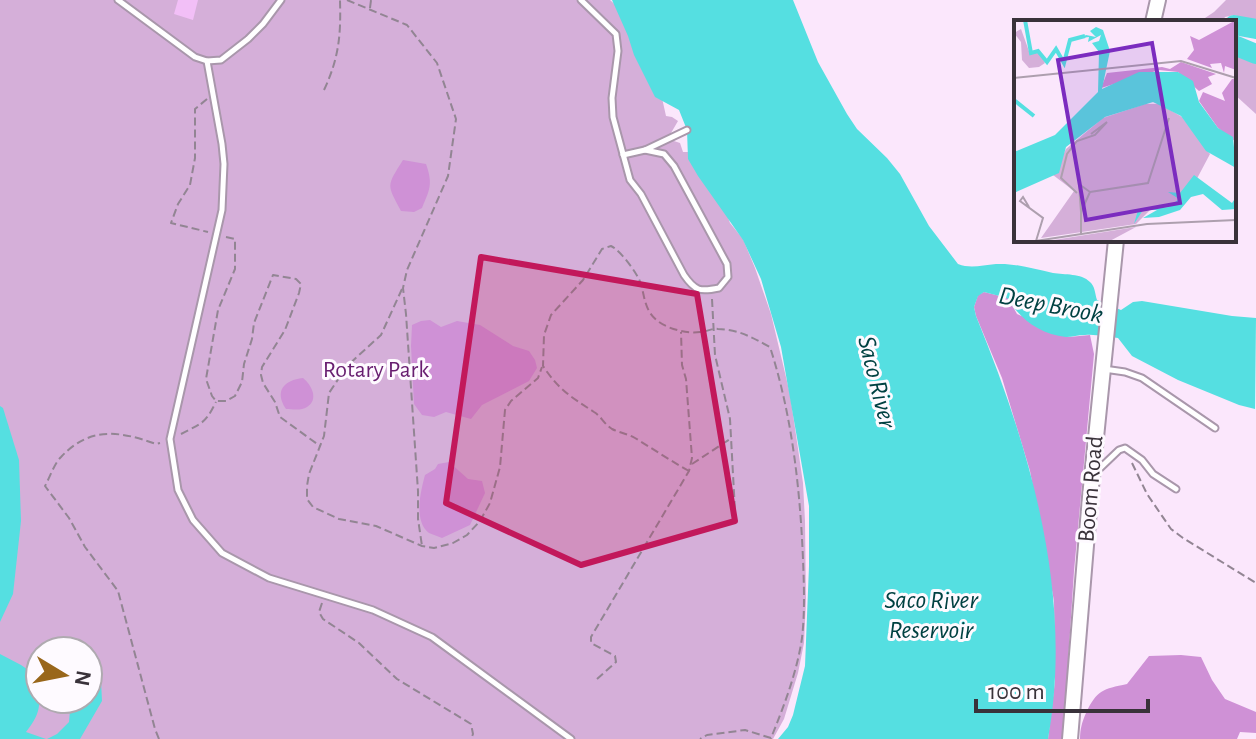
<svg xmlns="http://www.w3.org/2000/svg" width="1256" height="739" viewBox="0 0 1256 739" font-family="'Alegreya Sans',sans-serif">
  <rect width="100%" height="100%" fill="#fbe7fc"/>
  <!-- green -->
  <g fill="#d5afd9" fill-rule="evenodd">
    <path d="M0,0h610l11,10 41,88 4,18 6,1 6,4 -7,12 3,8 6,2 3,9h5l30,38 12,33 13,16 12,29 16,46 19,80 5,34 8,55 2,38 1,80 -2,42 -6,30 -14,46 -11,20h-771l-2,-7zM40,651h48v48h-48z"/>
    <path d="M1226,0h30v22l-22,-7 -9,2 -3,5h-21l1,-2 12,-8z"/>
    <path d="M1234,53l22,10v51l-22,-20z"/>
  </g>
  <!-- forest -->
  <g fill="#cf91d6">
    <path d="M403,160l23,4c7,20 4,25 -4,44l-8,4 -13,-1c-14,-27 -15,-24 2,-51z"/>
    <path d="M984,292l24,6 9,16 52,23 21,-2 4,19 -20,217 -11,168h-15l7,-58 -1,-80 -24,-130 -28,-93 -26,-62 -2,-9 4,-12z"/>
    <path d="M430,320l11,7 16,-6 23,4 33,21 16,5 6,9 2,8 -8,13 -47,24 -11,14 -25,-7 -12,5 -12,-2 -8,-11 -3,-58 1,-21 9,-4z"/>
    <path d="M303,378c9,7 16,22 4,29 -6,4 -15,2 -21,2 -12,-18 -2,-29 17,-31z"/>
    <path d="M449,462l19,17 14,2 3,12 -15,32 -28,13c-4,-2 -9,-3 -13,-5 -16,-12 -8,-43 -4,-58l10,-6 3,-5z"/>
    <path d="M1181,655l20,2 11,23 13,19 31,13v21l-16,-1 -3,7h-157c0,-10 2,-17 6,-26 11,-23 17,-24 41,-29l22,-28z"/>
  </g>
  <!-- water -->
  <g fill="#55dfe1">
    <path d="M612,0h181l25,62 29,52 10,15 30,29 13,16 29,52 29,38c13,5 24,1 38,0 20,-1 38,5 57,9 12,2 28,0 37,9 5,4 5,12 7,18l24,10 12,-8 9,-1 90,15 24,2 -1,91 -16,-4 -61,-25 -46,-24 -14,-18c-11,-1 -22,-4 -33,-3 -7,0 -13,2 -19,2 -26,-3 -45,-17 -59,-39l-23,-6 -6,4 -4,11 2,9c54,132 98,279 72,423h-270l10,-12 5,-12 12,-49 4,-100v-60l-28,-159 -20,-68 -18,-39 -45,-64 -10,-17 -1,-29 -8,-20 -24,-13 -21,-42 -6,-19z"/>
    <path d="M0,406l3,2 16,52 2,61 -8,73 -13,28z"/>
    <path d="M0,654l21,11 16,11c2,28 7,33 -11,56l20,7h-46z"/>
    <path d="M88,654l12,7 2,40 -22,38h-33l10,-5 12,-12 2,-23h17z"/>
  </g>
  <g fill="none" stroke-linecap="round" stroke-linejoin="round">
    <!-- river -->
    <g stroke="#55dfe1" stroke-width="20">
      <path d="M1234,25l22,4"/>
      <path d="M1234,45l22,9"/>
    </g>
  </g>
  <!-- building -->
  <path fill="#f2bff7" d="M178,0h20l-5,20 -19,-6z"/>
  <g fill="none" stroke-linecap="round" stroke-linejoin="round">
    <defs>
      <g id="service">
        <path d="M118,0l77,57 12,4 14,-1 27,-21 15,-15 18,-24"/>
        <path d="M581,0l35,34 2,17 -6,47 1,19 17,63 11,14 43,81c11,16 16,17 35,13l9,-11 -1,-13 -53,-98 -10,-12 -19,-4"/>
        <path d="M207,61l15,83 2,20 -2,46 -52,229 8,51 15,30 29,33 47,25 104,32 59,27 139,102"/>
        <path d="M623,155l22,-5 42,-20"/>
        <path d="M1104,369l21,3 17,6 73,50"/>
        <path d="M1096,472l23,-22 6,-2 17,12 11,14 23,15"/>
      </g>
      <g id="tertiary">
        <path d="M1153,22l5,-22"/>
        <path d="M1070,739l20,-242 26,-257"/>
      </g>
    </defs>
    <!-- service casing -->
    <use href="#service" stroke="#a997ab" stroke-width="9"/>
    <!-- tertiary casing -->
    <use href="#tertiary" stroke="#a997ab" stroke-width="18"/>
    <!-- path -->
    <g stroke="#928593" stroke-width="2" stroke-dasharray="8 4" stroke-linecap="butt">
      <path d="M347,0l60,25 30,38 19,56 -8,57 -41,94 -4,18 3,26 12,177v28l4,27"/>
      <path d="M370,8l1,-8"/>
      <path d="M324,90c15,-32 17,-55 16,-90"/>
      <path d="M207,99l-12,10v49l-5,27 -12,19 -7,19 37,9"/>
      <path d="M226,237l9,2v30l-17,41 -12,69 6,17 4,5h10l9,-5 7,-14 2,-18 8,-25 2,-16 19,-48 23,4 5,5 -2,9 -14,37 -23,37 -1,8 2,8 12,19 5,15 40,29"/>
      <path d="M402,289l-21,46 -34,31 -18,27 -5,43 -15,38 -2,12v13l6,8 26,12 37,7 46,20 12,2 19,-5 14,-8 13,-14 10,-18 10,-36 5,-57 6,-9 27,-23 4,-11"/>
      <path d="M712,299l3,56 15,64 5,92"/>
      <path d="M181,434c21,-11 24,-10 35,-32"/>
      <path d="M1132,463l15,31 24,35 12,9 73,45"/>
      <path d="M692,464l38,-25"/>
      <path d="M689,471c-18,-10 -36,-22 -54,-33 -7,-4 -15,-5 -23,-9 -8,-5 -11,-13 -18,-17 -23,-15 -35,-22 -51,-46l1,-31 7,-20 32,-35 19,-31 9,-3c9,4 27,28 30,38 4,15 4,28 18,38 10,7 28,12 41,10 7,0 11,-4 18,-3 22,1 33,8 52,18 22,68 30,141 33,212 1,26 2,53 -1,79 -5,34 -18,68 -31,100l-26,-8 -38,5 -7,4"/>
      <path d="M322,603l-3,9 4,7 36,24 38,36 74,45 2,10 -2,5"/>
      <path d="M597,679l19,-17 -1,-6 -24,-13v-6l98,-166 3,-13 -6,-79 -4,-14 -1,-33"/>
      <path d="M159,739l-4,-10 -37,-138 -33,-44 -16,-29 -24,-32c5,-9 9,-22 16,-29 29,-31 59,-26 95,-13l4,-1"/>
    </g>
    <!-- service -->
    <use href="#service" stroke="#fff" stroke-width="5"/>
    <!-- tertiary -->
    <use href="#tertiary" stroke="#fff" stroke-width="14"/>
  </g>
  <!-- marked area -->
  <path fill="#c2185b" fill-opacity="0.2" stroke="#c2185b" stroke-width="6" stroke-linejoin="round" d="M481,257l216,37 38,227 -154,44 -135,-62z"/>
  <g text-anchor="middle" dominant-baseline="central" stroke-width="6" stroke-linejoin="round" paint-order="stroke">
    <!-- park labels -->
    <g font-size="24" fill="#681e70" stroke="#fefaff">
      <text x="376" y="370">Rotary Park</text>
    </g>
    <!-- street labels -->
    <g font-size="24" fill="#39323a" stroke="#fefaff">
      <text transform="translate(1091 489) rotate(-85)">Boom Road</text>
    </g>
    <!-- water labels -->
    <g font-size="26" font-style="italic" fill="#004142" stroke="#fefaff">
      <text transform="translate(1051 305) rotate(11)">Deep Brook</text>
      <text transform="translate(877 382) rotate(76)">Saco River</text>
      <text x="931" y="600">Saco River<tspan x="931" dy="30">Reservoir</tspan></text>
    </g>
  </g>
  <!-- overview -->
  <g transform="translate(1014 20)">
    <rect width="222" height="222" fill="#fbe7fc"/>
    <path d="M7,9l9,25 9,-2 6,11 -6,4 -10,1 -7,-8 -1,-18 -7,-9zM131,84h15l22,13 28,37 -18,34 -17,18 -25,4 -14,14 -95,14 33,-47 -21,-16 13,-26 37,-31zM122,207l-28,15h-67z" fill="#d5afd9"/>
    <path d="M222,0v50l-11,-4 -1,7 -3,-10 -11,1 2,4 -25,-9 7,-9 -4,-14 9,4zM167,42l35,12 -8,3 4,7 -13,7 -21,-19 -19,-2 -58,18 6,-15 55,-6 8,2zM218,59h4v63l-18,-14 -19,-27 4,-9 22,9 -3,-8z" fill="#cf91d6"/>
    <path d="M82,7l7,3 7,21 -8,38 37,-17h39l15,9 6,21 19,26 15,9 3,31 -30,-17 -25,-35 -28,-14 -48,15 -39,30 -7,26 -45,20v-41l41,-17 43,-43 1,-40 -7,-9 7,-2 2,-6 -13,7 1,-5 -8,1 5,-3 10,2 -6,-6zM180,155l38,28 4,-6v12l-14,1 -19,-16 -12,3 -11,13 -21,7 -16,1 14,-8h-14l-9,14 4,-14 31,-3 10,-8 -11,-7 12,1z" fill="#55dfe1"/>
    <path fill="none" stroke="#55dfe1" stroke-width="4" d="M11,0l6,33 7,-2 9,11 9,-13 8,14 6,-23 15,-4M0,80l20,16"/>
    <path fill="none" stroke="#ad9fae" stroke-width="2" d="M0,58l167,-17 55,17M76,172l58,-9 21,-65M63,173l-16,-15 6,-24 10,-13 18,-6 12,-13 -16,12M15,187l-6,-10 -3,4 23,17 -7,23M67,192l-2,-28 11,8 -9,20v22M15,222l118,-18 89,-4"/>
    <path fill="#7b2cbf" fill-opacity="0.15" stroke="#7b2cbf" stroke-width="4" d="M138,23l28,160 -94,17 -28,-160z"/>
    <rect width="222" height="222" fill="none" stroke="#39323a" stroke-width="4"/>
  </g>
  <!-- north arrow -->
  <g transform="translate(64 675) rotate(100)"><circle r="38" fill="#fefaff" stroke="#afaab0" stroke-width="2"/>
  <path d="M0-6L14 30L0 20L-14 30Z" fill="#99671b"/>
  <text y="-12" font-size="22" font-weight="bold" text-anchor="middle" fill="#39323a">N</text>
  </g>
  <!-- scale -->
  <path d="M976 699v12h172v-12" fill="none" stroke="#39323a" stroke-width="4"/>
  <text x="988" y="699" font-size="24" fill="#39323a" stroke="#fefaff" stroke-width="6" paint-order="stroke">100 m</text>
</svg>
